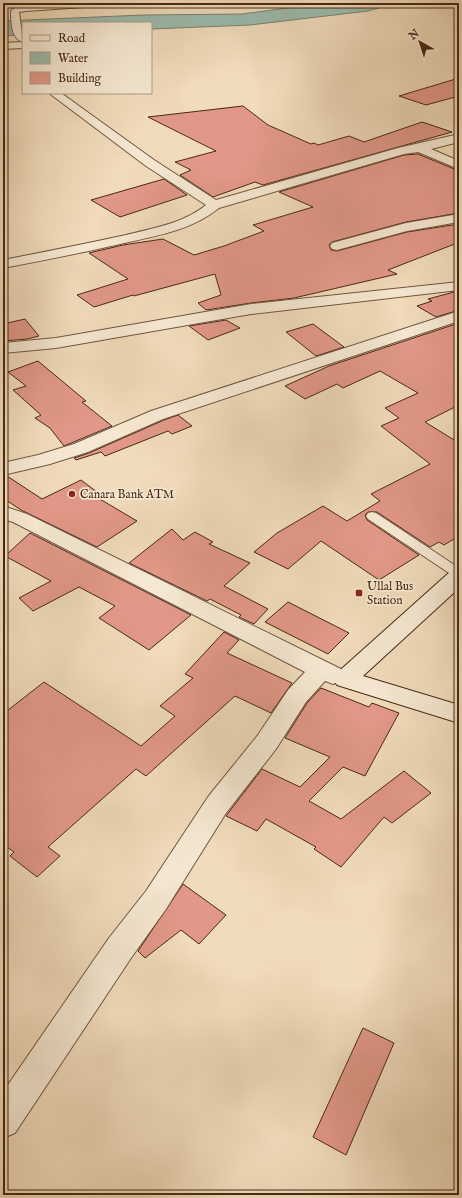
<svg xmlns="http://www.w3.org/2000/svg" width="462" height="1198" viewBox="0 0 462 1198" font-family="'IM FELL English',serif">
  <rect width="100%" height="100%" fill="#f0dbba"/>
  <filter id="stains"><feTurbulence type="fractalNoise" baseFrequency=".005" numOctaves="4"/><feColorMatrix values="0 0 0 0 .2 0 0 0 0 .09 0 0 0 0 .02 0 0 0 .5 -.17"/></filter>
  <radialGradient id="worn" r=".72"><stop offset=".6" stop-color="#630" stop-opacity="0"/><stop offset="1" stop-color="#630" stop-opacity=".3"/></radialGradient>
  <!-- water -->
  <path fill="#9bbbad" stroke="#7a8170" d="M325,3h71l-28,8 -118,14 -99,4v-6h-128v12l-20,1v-15l140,-6 99,-1z"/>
  <!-- building -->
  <g fill="#e29888" stroke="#482914">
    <path d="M459,78v18l-33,9 -27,-9z"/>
    <path d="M243,106l25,19 43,19 3,-1 4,2 31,-9 15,6 58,-20 30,10 -189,53 -8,-3 -42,15 -33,-22 11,-5 -16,-8 41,-11 -68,-34z"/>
    <path d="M418,154l41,17v42l-53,9 -74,20 -3,3 2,5 6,1 70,-19 52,-8v20l-7,1 -64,25 9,4 -103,24 -43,5 -45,7 -8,-7 23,-8 -6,-21 -81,22 -1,-1 -39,12 -17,-12 51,-16 -39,-26 34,-8 40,-6 31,16 30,-9 40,-15 -11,-6 60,-18 -34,-15 125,-37z"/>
    <path d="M164,179l23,16 -67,22 -29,-17z"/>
    <path d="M454,292h5v18l-23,7 -19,-11 15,-5 -4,-2z"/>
    <path d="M25,319l14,17 -12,3 -24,2v-17z"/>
    <path d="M226,320l14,8 -32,12 -19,-14z"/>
    <path d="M459,323v82l-34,17 34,21v93l-15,9 -5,-3 -9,5 -53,-35h-9l-3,3 2,5 52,35 -40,25 -58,-39 -33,28 -34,-17 23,-19 46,-27 24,15 33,-20 -9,-7 59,-30 -49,-38 18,-8 -14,-10 33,-15 -38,-22 -37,17 -6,-4 -32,15 -20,-13 44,-20z"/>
    <path d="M313,324l31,23 -28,9 -30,-24z"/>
    <path d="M38,361l48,40 -4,1 30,24 -48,20 -14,-18 -15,-10 6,-3 -28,-25 13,-4 -18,-14z"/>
    <path d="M178,415l14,11 -20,8 -4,-3 -63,25 -4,-4 -25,8 -2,-2 15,-5 75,-33z"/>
    <path d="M3,476h4l35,23 39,-19 16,12 -4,3 44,26 -40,26 -76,-37 -18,-12z"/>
    <path d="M172,529l11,11 12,-8 18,10 -4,2 41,19 -26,23 44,23 -14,15 -15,-7 2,-2 -31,-16 -3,2 -78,-38z"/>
    <path d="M30,533l161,82 -42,35 -50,-32 16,-12 -36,-19 -46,24 -14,-13 32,-17 -46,-25z"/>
    <path d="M288,602l61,31 -21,21 -63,-32z"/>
    <path d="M224,632l15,8 -12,13 65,30 -21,30 -36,-17 -89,80 -10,-7 -88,78 12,9 -23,21 -27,-21 4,-4 -11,-8v-130l41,-32 97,64 34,-30 -15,-10 33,-28 -8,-4z"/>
    <path d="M321,688l48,19 3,-4 27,10 -34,63 -22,-9 -34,34 32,18 63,-48 27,22 -39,30 -8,-6 -43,50 -27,-18 2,-2 -50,-28 -9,12 -31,-15 36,-47 38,18 30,-30 -45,-19 22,-35z"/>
    <path d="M183,884l43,31 -27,29 -18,-14 -36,28 -7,-7z"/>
    <path d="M363,1028l31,15 -48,112 -33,-18z"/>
  </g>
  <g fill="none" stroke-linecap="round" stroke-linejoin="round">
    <defs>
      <path id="lane" d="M372,512l4,1 83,55v10l-4,-1 -87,-58 -2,-3 2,-3z"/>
      <g id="street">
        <path d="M60,3h43l-4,3 -73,5 -7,1 4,30c-12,-3 -12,-21 -12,-31 8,-9 37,-7 49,-8z"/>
        <path d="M23,42v6l-20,1v-6z"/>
        <path d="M49,93h12l93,67 62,40 182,-52 61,-14v8l-28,7 28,12v8l-41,-17 -14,2 -185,54c-26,21 -58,27 -90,34 -42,10 -84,18 -126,26v-8c41,-8 82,-16 123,-25 28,-7 58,-12 80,-30l-60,-39z"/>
        <path d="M459,214v8l-52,9 -70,19 -5,-1 -2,-3 2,-3 74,-20z"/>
        <path d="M459,282v8l-208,24 -195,34 -53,5v-10l53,-5 195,-34z"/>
        <path d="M459,311v10l-296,98 -75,33 -38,12 -47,11v-12l35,-8 36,-11 77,-33z"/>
        <path d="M3,506l24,8 314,155 4,6 -4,6 -8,3 -8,-3 -19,21 -30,47 -50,64 -60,96 -35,49 -116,175 -12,5v-46l106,-154 37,-47 62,-94 50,-62 30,-45 17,-18 -292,-150 -10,-3z"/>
      </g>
      <path id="secondary" d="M459,569v19l-96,88 96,29v18l-122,-38 -4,-6 4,-6 114,-102z"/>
    </defs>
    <!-- lane casing -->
    <use href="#lane" stroke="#72563e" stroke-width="2"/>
    <!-- street casing -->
    <use href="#street" stroke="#72563e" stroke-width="2"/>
    <!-- secondary casing -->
    <use href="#secondary" stroke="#482914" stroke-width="2"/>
    <!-- lane -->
    <use href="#lane" fill="#f5e8d2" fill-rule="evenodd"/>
    <!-- street -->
    <use href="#street" fill="#f5e8d2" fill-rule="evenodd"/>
    <!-- secondary -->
    <use href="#secondary" fill="#f5e8d2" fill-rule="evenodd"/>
  </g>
  <!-- markers -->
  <g fill="#8f2418" stroke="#f5e8d2" stroke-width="1.5">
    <circle cx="72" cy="494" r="4"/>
    <rect x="355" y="589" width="8" height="8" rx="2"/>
  </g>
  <g text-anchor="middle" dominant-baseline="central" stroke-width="3.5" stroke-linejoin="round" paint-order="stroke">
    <!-- poi labels -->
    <g font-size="12" fill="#482914" stroke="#f5e8d2" text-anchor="start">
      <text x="80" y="494">Canara Bank ATM</text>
      <text x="367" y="586">Ullal Bus<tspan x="367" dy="14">Station</tspan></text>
    </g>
  </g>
  <!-- margin -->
  <rect width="462" height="1198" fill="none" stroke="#f0dbba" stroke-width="16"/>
  <rect x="4" y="4" width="454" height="1190" fill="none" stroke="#482914" stroke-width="2"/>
  <rect x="8" y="8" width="446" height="1182" fill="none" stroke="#482914"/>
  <!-- legend -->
  <rect x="22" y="22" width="130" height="72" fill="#f5e8d2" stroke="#b09c86"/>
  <rect x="30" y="35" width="20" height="6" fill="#f5e8d2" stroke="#b09c86"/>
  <text x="58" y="42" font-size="12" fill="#482914">Road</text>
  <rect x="30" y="52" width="20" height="12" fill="#9bbbad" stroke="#b09c86"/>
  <text x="58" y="62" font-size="12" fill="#482914">Water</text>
  <rect x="30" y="72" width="20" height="12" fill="#e29888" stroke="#b09c86"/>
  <text x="58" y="82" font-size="12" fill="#482914">Building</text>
  <!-- north arrow -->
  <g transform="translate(420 42) rotate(321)" stroke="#f5e8d2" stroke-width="3" paint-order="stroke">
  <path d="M0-3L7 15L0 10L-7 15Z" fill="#482914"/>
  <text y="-6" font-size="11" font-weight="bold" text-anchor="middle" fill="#482914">N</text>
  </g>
  <rect width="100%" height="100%" filter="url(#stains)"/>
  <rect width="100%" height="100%" fill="url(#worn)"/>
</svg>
